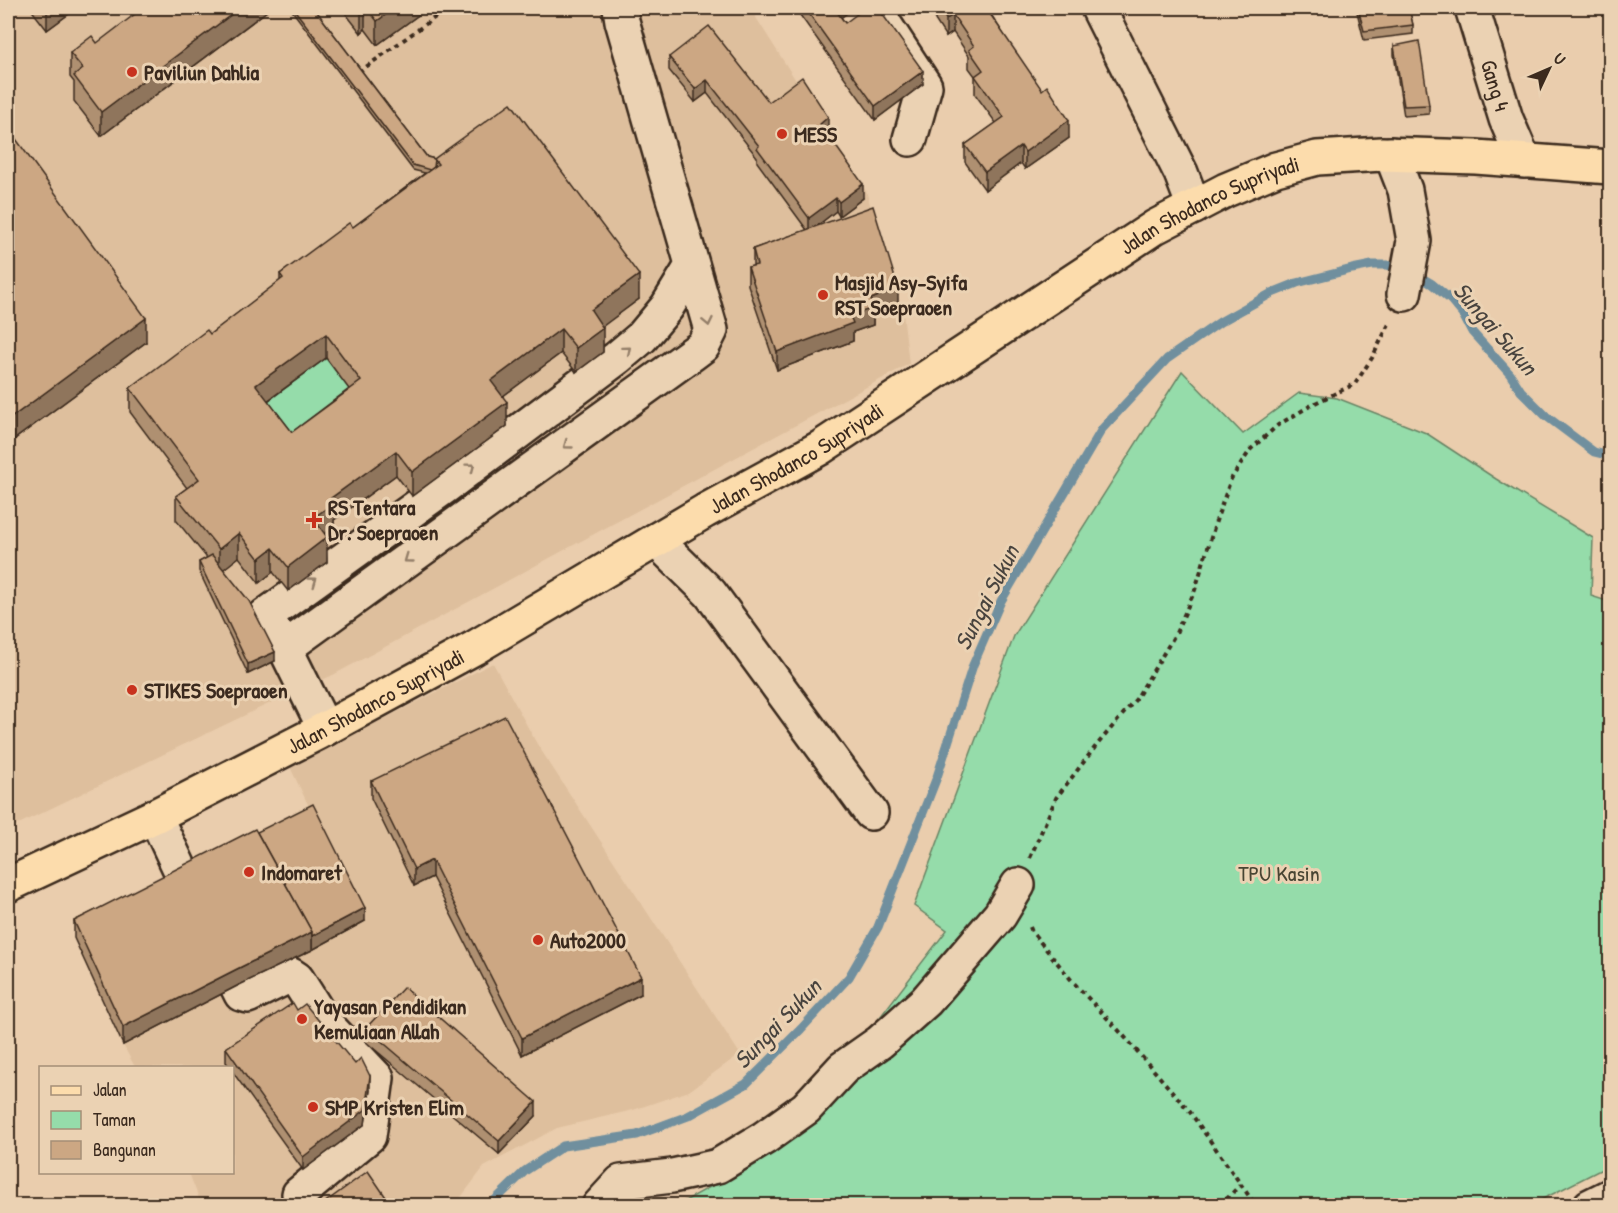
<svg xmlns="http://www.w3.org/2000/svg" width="1618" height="1213" viewBox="0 0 1618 1213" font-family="'Patrick Hand',sans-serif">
  <rect width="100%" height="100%" fill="#eacdad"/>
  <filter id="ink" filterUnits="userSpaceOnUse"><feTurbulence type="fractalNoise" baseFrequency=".0167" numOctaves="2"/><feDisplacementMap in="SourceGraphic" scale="12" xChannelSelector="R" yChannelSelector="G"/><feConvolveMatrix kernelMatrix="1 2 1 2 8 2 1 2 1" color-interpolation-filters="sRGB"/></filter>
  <g filter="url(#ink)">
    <!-- built -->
    <g fill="#debf9d">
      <path d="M8,8h742l116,183 37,122 6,51 -576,311 -69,31 -256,123z"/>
      <path d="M493,663l44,81 203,310 -51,37 -56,19 -76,18 -73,39 -29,38 -253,1 -13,-33 43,-1v-104l-97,-1 -12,-22 124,-65 65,-30 52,-29 -74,-154z"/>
    </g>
    <!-- green -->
    <g fill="#95dcaa" stroke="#688364" stroke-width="1.5">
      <path d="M326,358l35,47 -69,51 -36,-47z"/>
      <path d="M1182,371l61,63 56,-41 38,5 89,35 70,46 97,59 -2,58 19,6v563l-81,41h-853l84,-47 94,-108 93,-121 -33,-24 100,-270z"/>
    </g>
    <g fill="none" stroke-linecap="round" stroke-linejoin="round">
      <!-- stream -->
      <path stroke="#6f8f9e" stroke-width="9" d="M489,1206l36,-35 38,-25 74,-11 51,-19 58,-32 55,-55 48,-52 29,-50 59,-150 36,-112 28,-64 101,-172 65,-70 53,-37 52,-29 25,-10 55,-14 20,-4h15l28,9 17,10 19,16 11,13 10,19 38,42 11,17 25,25 48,36 16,4"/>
      <defs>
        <g id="minor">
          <path d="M874,8l51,78 -15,53"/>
          <path d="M1098,8l83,165 13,34"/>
          <path id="s1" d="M1472,8l34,111 18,42"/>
          <path d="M1391,154l14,36 9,51 -10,53"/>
          <path d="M656,540l54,53 161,220"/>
          <path d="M285,648l407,-294 11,-8 8,-16 -89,-309 -2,-13"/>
          <path d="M325,729l-40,-81 -20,-32 181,-130 171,-128 25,-21 25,-30 25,-41"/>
          <path d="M155,816l31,66"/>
          <path d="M237,986l4,8 7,2 43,-21 6,4 27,43 53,56 -8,58 -70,58"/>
          <path d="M599,1206l22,-24 51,-6 46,-10 46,-28 42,-30 37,-40 37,-26 46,-41 74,-86 18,-30"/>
          <path d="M1590,1206l20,-10"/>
        </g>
        <g id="major">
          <path id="s2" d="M8,885l147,-69 164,-84 155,-84 231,-137 115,-63 335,-221 71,-37 50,-21 41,-11 65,-4 94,3 134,10"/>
        </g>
      </defs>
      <!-- minor casing -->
      <use href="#minor" stroke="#3b2a1e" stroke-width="38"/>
      <!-- major casing -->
      <use href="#major" stroke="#3b2a1e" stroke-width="38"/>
      <!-- path -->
      <g stroke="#3b2a1e" stroke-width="4" stroke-dasharray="4.5 4.5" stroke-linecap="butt">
        <path d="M359,72l89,-64"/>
        <path d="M1030,858l26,-60 40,-52 40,-47 40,-66 19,-43 21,-69 15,-42 20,-30 27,-24 37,-22 40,-19 17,-26 18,-36"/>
        <path d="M1030,927l2,5 41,50 50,53 67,77 66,94"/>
        <path d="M1220,1206l21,-22"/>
      </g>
      <!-- minor -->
      <use href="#minor" stroke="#ebd2b3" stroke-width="33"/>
      <!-- major -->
      <use href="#major" stroke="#fcdcac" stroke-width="33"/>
    </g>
    <!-- wall -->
    <g fill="#af9071" stroke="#3b2a1e" stroke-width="1.5" fill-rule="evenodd">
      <path d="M30,8h47l-30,22z"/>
      <path d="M267,8v3l-166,125 -27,-35v-19l-4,-5v-24z"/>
      <path d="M290,8h24l113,149 8,2 204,140 -37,27 1,26 -27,20 -15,-19 -58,43 4,30 -95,70 -16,-21 -62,45v7l-9,7 2,28 -39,29 -15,-19 -14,11 -20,-26 -16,12 52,92 -27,13 -49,-103v-9l8,-4 -31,-38v-24l11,-8 -57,-76v-24l80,-54 70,-53v-7l73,-47 72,-54 -12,-3zM326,358l23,31 -57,43 -24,-31z"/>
      <path d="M346,8h82l-51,37 -12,-16 -4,4 -15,-19z"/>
      <path d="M795,8h59l-13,9 4,6 78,61 -48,36z"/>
      <path d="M935,8h52l82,130 -44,31 -4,-6 -36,27 -20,-28v-17l31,-22 -21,-29v-18l-6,-8v-12l-16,-24 -7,5 -11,-17z"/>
      <path d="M1356,8h53l4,17v9l-49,6z"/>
      <path d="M1394,46l35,59v9l-25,2 -10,-61z"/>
      <path d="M669,57l100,45 59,29 -2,2 37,65 -24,18 -3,-5 -19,15 81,80 -25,10v9l-20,7v9l-76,29 -29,-85v-18l5,-1v-17l54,-19 -50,-68v-5l-50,-64 -12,9 -26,-32z"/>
      <path d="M8,128l138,214 -138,102z"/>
      <path d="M371,781l270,213 -119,61 -90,-178 -18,9 -43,-88z"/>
      <path d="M257,832l108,89 -53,29 -75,36 -114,59 -49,-107v-17z"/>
      <path d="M366,1028l170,88 -37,38 -133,-112z"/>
      <path d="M226,1048l144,42 -5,34 -62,46 -71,-99v-3h-2l-4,-6z"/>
    </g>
    <!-- shaded-wall -->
    <g fill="#8f755c" stroke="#3b2a1e" stroke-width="1.5">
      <path d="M47,8h30l-30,22z"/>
      <path d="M240,8h27v3l-166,125v-24z"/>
      <path d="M362,8h3v21l-4,4v-24z"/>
      <path d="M395,8h33l-51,37v-24z"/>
      <path d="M836,8h18l-19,14v-13z"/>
      <path d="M953,15v17l-7,5v-18z"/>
      <path d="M923,71v13l-48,36v-14z"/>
      <path d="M707,80v13l-12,9v-13z"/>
      <path d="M828,117v14l-8,7v-14z"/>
      <path d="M1069,120v18l-44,31v-17z"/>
      <path d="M1021,146v17l-36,27v-18z"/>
      <path d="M863,184v14l-24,18v-14z"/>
      <path d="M836,198v13l-27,21v-14z"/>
      <path d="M639,275v24l-48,36v-25z"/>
      <path d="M898,288v18l-25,10v9l-20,7v9l-76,29v-18l73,-36 21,-17z"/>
      <path d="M146,318v24l-138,102v-24z"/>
      <path d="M603,328v24l-27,20v-24z"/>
      <path d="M561,329v24l-70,52v-24z"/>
      <path d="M326,334v24l-70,51v-24z"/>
      <path d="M507,402v24l-95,70v-24z"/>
      <path d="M396,451v24l-62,45v7l-21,15v-24l18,-20z"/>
      <path d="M239,533v24l-20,16v-24z"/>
      <path d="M327,537v25l-39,29v-24z"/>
      <path d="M273,548v24l-14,11v-24z"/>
      <path d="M275,652v9l-27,13v-10z"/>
      <path d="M432,860v17l-18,9v-17z"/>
      <path d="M365,908v13l-53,29v-14z"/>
      <path d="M312,932v18l-75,36 -114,59v-18l114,-58z"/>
      <path d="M641,977v17l-119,61v-17z"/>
      <path d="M370,1076v14l-5,34 -62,46v-13z"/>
      <path d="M536,1102v14l-37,38v-13z"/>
    </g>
    <!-- building -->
    <g fill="#cca783" stroke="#3b2a1e" stroke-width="1.5" fill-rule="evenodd">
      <path d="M143,8h97l-139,104 -27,-36 9,-7 -13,-16 22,-17 5,7z"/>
      <path d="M293,8h21l113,149 8,2 -1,8 -4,3 -17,-5z"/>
      <path d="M367,8h28l-18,13z"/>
      <path d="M805,8h31l-1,1 10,14 20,-15h13l45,63 -48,35z"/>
      <path d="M938,8h48l56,82 5,-4 22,34 -44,32 -4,-6 -36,26 -20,-27 39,-28 -29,-41 8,-6 -14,-20 5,-4 -21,-31 -7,4z"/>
      <path d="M1358,8h51l4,17 -49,6z"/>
      <path d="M709,26l60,76 33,-25 26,40 -8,7 43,60 -24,18 -3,-4 -27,20 -52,-70 2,-2 -52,-66 -12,9 -26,-32z"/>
      <path d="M1419,41l10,64 -25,1 -10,-60z"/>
      <path d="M511,103l128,172 -48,35 12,18 -27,20 -15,-19 -70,52 16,21 -95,70 -16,-21 -65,47 3,5 -21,15 14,19 -39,30 -15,-19 -14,11 -20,-26 -20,16 -43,-53 23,-17 -69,-91 77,-58 3,4 73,-56 -3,-4 69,-51 4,4 85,-63 -4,-5zM326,334l35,47 -69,51 -36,-47z"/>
      <path d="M8,128l138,190 -138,102v-141l5,-4 -5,-7z"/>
      <path d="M873,206l25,82 -27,11 2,9 -23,8 3,7 -76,29 -29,-85 9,-2 -4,-16z"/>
      <path d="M212,555l37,46 26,51 -27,12 -49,-102z"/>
      <path d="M505,716l136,261 -119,61 -90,-178 -18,9 -43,-88z"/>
      <path d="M313,804l52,104 -53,28v-4l-55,-100z"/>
      <path d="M255,829l57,103 -75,37 -114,58 -49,-106z"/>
      <path d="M404,987l132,115 -37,39 -133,-113z"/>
      <path d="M293,1003l4,7 8,-6 50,60 6,-6 9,18 -5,34 -62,47 -77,-109z"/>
      <path d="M368,1171l24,35h-72z"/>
    </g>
    <!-- one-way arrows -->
    <defs><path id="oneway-chevron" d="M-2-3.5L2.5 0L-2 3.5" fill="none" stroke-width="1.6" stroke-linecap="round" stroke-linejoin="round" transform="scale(1.5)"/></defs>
    <g stroke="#937e68">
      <use href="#oneway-chevron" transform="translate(708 322) rotate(78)"/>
      <use href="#oneway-chevron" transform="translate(627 350) rotate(-40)"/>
      <use href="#oneway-chevron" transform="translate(567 445) rotate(144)"/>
      <use href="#oneway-chevron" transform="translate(471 467) rotate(-37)"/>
      <use href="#oneway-chevron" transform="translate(408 559) rotate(144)"/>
      <use href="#oneway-chevron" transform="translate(313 581) rotate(-36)"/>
    </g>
  </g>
  <!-- markers -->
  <g fill="#c8321e" stroke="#ebd2b3" stroke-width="2">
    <circle cx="132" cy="72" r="6"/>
    <circle cx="782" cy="134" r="6"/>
    <circle cx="823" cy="295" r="6"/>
    <path d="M311 511h6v6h6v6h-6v6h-6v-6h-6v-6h6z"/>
    <circle cx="132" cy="690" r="6"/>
    <circle cx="249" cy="872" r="6"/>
    <circle cx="538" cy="940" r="6"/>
    <circle cx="302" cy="1019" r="6"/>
    <circle cx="313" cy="1107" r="6"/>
  </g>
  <g text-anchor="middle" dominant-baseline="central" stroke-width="6" stroke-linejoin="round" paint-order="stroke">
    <!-- poi labels -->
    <g font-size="22" font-weight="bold" fill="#3b2a1e" stroke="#ebd2b3" text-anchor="start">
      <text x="144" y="72">Paviliun Dahlia</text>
      <text x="794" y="134">MESS</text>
      <text x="835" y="282">Masjid Asy-Syifa<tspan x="835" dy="25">RST Soepraoen</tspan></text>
      <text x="328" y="507">RS Tentara<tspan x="328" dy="25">Dr. Soepraoen</tspan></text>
      <text x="144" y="690">STIKES Soepraoen</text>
      <text x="261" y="872">Indomaret</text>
      <text x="550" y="940">Auto2000</text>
      <text x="314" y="1006">Yayasan Pendidikan<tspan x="314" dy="25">Kemuliaan Allah</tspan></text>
      <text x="325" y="1107">SMP Kristen Elim</text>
    </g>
    <!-- street labels -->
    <g font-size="22" fill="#3b2a1e" stroke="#ebd2b3">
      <text stroke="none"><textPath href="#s1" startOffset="81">Gang 4</textPath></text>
      <text stroke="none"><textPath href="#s2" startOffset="1383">Jalan Shodanco Supriyadi</textPath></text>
      <text stroke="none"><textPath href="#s2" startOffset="897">Jalan Shodanco Supriyadi</textPath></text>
      <text stroke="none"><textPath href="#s2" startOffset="411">Jalan Shodanco Supriyadi</textPath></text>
    </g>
    <!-- park labels -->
    <g font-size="22" fill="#484533" stroke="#ebd2b3">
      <text x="1279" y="873">TPU Kasin</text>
    </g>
    <!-- water labels -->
    <g font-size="24" font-style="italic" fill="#48433e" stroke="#ebd2b3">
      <text transform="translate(1496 328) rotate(49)">Sungai Sukun</text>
      <text transform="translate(986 597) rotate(-63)">Sungai Sukun</text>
      <text transform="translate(777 1023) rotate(-46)">Sungai Sukun</text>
    </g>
  </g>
  <!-- margin -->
  <rect width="1618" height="1213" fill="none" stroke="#ebd2b3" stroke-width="30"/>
  <rect x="15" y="15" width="1588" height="1183" fill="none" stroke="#3b2a1e" stroke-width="2" filter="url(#ink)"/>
  <!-- legend -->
  <rect x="39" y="1066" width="195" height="108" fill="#ebd2b3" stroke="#a58f77" stroke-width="1.5"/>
  <rect x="51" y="1086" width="30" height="9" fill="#fcdcac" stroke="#a58f77" stroke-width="1.5"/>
  <text x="93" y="1096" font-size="18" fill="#3b2a1e">Jalan</text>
  <rect x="51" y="1111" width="30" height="18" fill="#95dcaa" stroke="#a58f77" stroke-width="1.5"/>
  <text x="93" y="1126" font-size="18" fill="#3b2a1e">Taman</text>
  <rect x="51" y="1141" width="30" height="18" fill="#cca783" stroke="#a58f77" stroke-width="1.5"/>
  <text x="93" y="1156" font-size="18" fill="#3b2a1e">Bangunan</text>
  <!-- north arrow -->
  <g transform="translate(1549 69) rotate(46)" stroke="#ebd2b3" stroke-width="4.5" paint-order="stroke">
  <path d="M0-4.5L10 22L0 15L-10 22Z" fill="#3b2a1e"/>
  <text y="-9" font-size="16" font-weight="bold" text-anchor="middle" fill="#3b2a1e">U</text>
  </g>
</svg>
